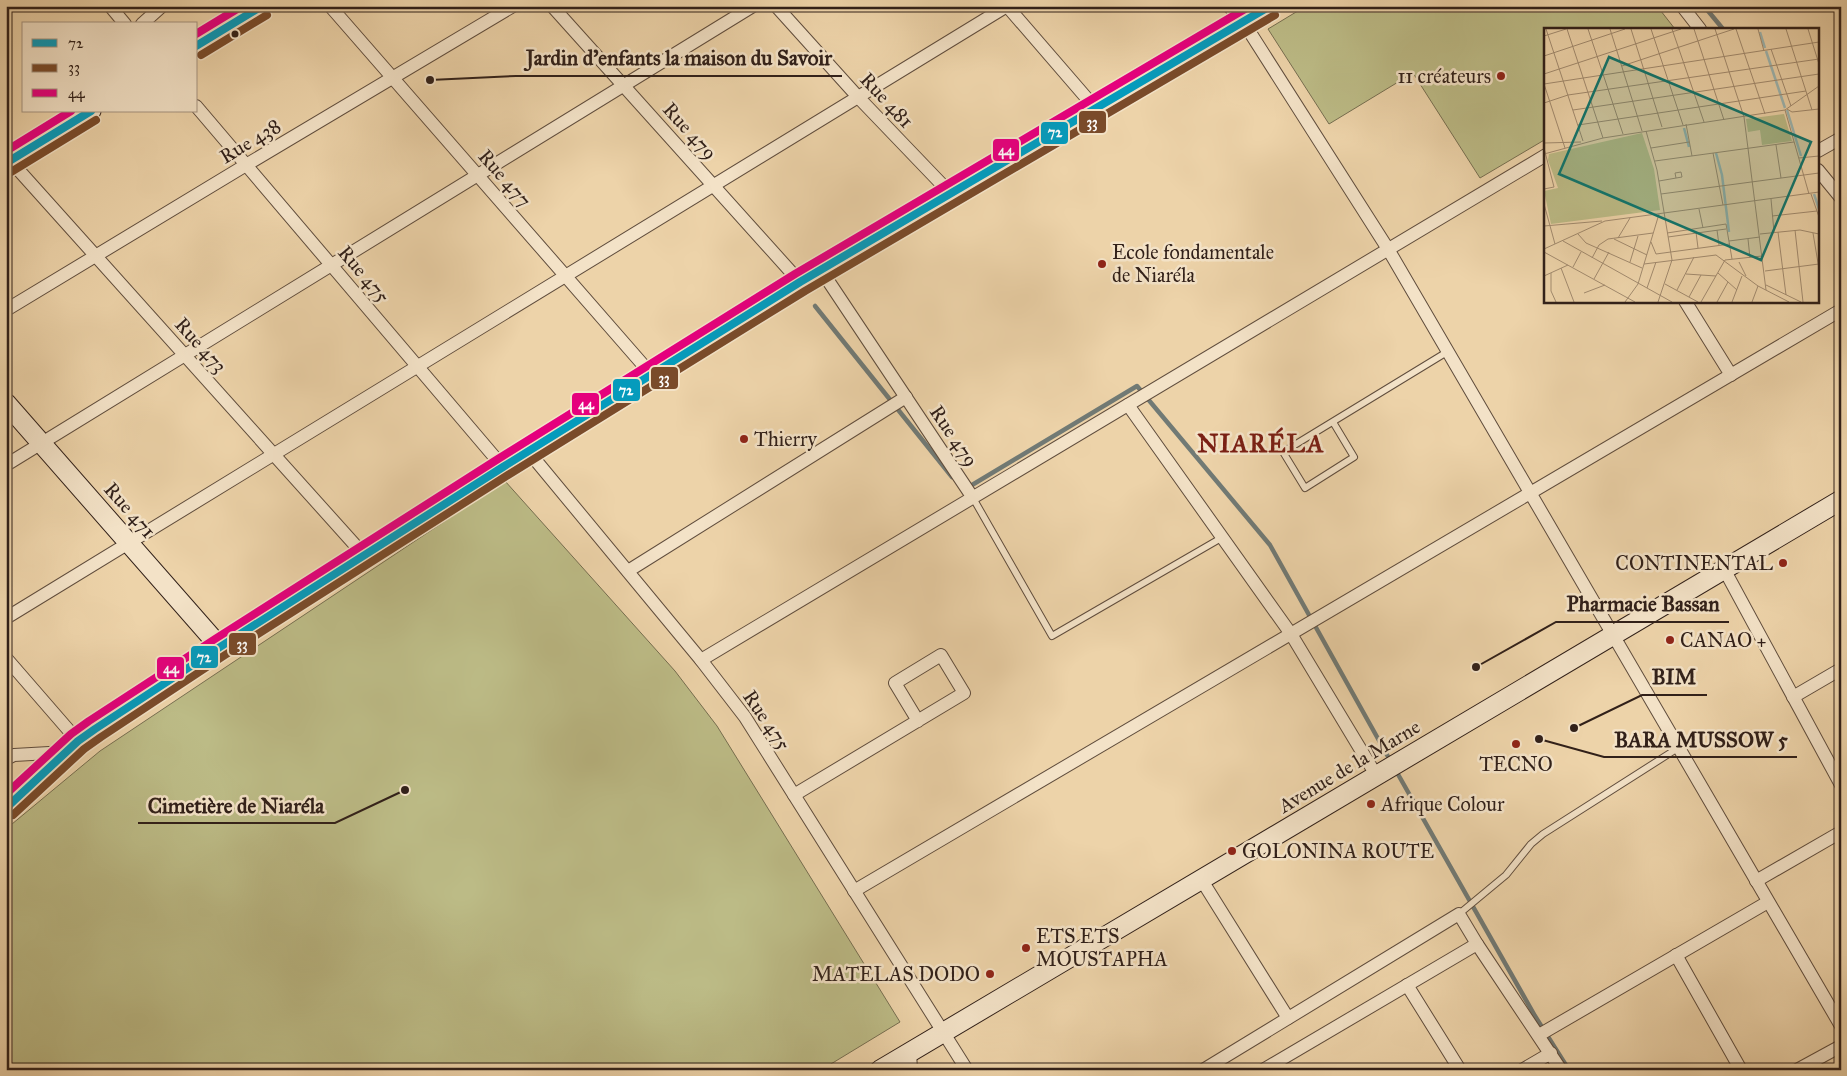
<svg xmlns="http://www.w3.org/2000/svg" width="1847" height="1076" viewBox="0 0 1847 1076" font-family="'IM FELL Great Primer',serif">
  <rect width="100%" height="100%" fill="#edd3a9"/>
  <filter id="stains"><feTurbulence type="fractalNoise" baseFrequency=".004" numOctaves="4"/><feColorMatrix values="0 0 0 0 .2 0 0 0 0 .09 0 0 0 0 .02 0 0 0 .5 -.17"/></filter>
  <radialGradient id="worn" r=".72"><stop offset=".6" stop-color="#630" stop-opacity="0"/><stop offset="1" stop-color="#630" stop-opacity=".3"/></radialGradient>
  <!-- green -->
  <g fill="#bcbb86" stroke="#766e50">
    <path d="M1306,6h351l18,23h-129v110l-66,39 -67,-105 -84,51 -61,-95z"/>
    <path d="M505,481l170,190 42,55 183,296 -79,48h-815v-241l94,-78z"/>
  </g>
  <g fill="none" stroke-linecap="round" stroke-linejoin="round">
    <!-- stream -->
    <g stroke="#717a75" stroke-width="4.5">
      <path d="M1704,6l19,23"/>
      <path d="M815,306l137,171"/>
      <path d="M967,488l170,-102 133,159 121,217"/>
      <path d="M1395,769l140,247 34,54"/>
    </g>
    <defs>
      <g id="lane">
        <path d="M1333,422l21,35 -49,31 -22,-36 164,-100"/>
        <path d="M973,498l79,138 171,-99"/>
        <path d="M1459,914l47,-39 25,-31 12,-10 135,-86"/>
      </g>
      <g id="street">
        <path d="M110,6l15,18"/>
        <path d="M330,6l321,368"/>
        <path d="M552,6l248,276"/>
        <path d="M776,6l82,91 94,98"/>
        <path d="M1007,6l89,103"/>
        <path d="M1229,6l15,17 144,226 453,777"/>
        <path d="M1682,6l18,23"/>
        <path d="M142,24l20,-18"/>
        <path d="M196,106l307,361"/>
        <path d="M1818,151l23,-13"/>
        <path d="M6,156l358,399"/>
        <path d="M1818,170l23,28"/>
        <path d="M821,270l152,228"/>
        <path d="M1685,301l46,74"/>
        <path d="M6,310l240,-145 267,-159"/>
        <path d="M1128,405l163,229 85,141"/>
        <path d="M528,451l173,209 44,57 222,353"/>
        <path d="M6,465l747,-459"/>
        <path d="M1724,569l117,216"/>
        <path d="M628,571l278,-174"/>
        <path d="M6,618l1001,-612"/>
        <path d="M6,658l72,83"/>
        <path d="M701,660l845,-505"/>
        <path d="M1793,697l48,-28"/>
        <path d="M6,759l8,-4 53,-3"/>
        <path d="M794,795l170,-102 -23,-38 -46,28 23,38"/>
        <path d="M1201,879l87,139"/>
        <path d="M1756,881l85,-49"/>
        <path d="M854,891l987,-581"/>
        <path d="M1676,955l65,115"/>
        <path d="M1407,985l53,85"/>
        <path d="M1539,1035l229,-133"/>
        <path d="M910,1052l1,18"/>
        <path d="M1203,1070l256,-156 18,30 84,126"/>
        <path d="M1263,1070l214,-126"/>
        <path d="M1522,1070l29,-17"/>
        <path d="M1797,1070l44,-24"/>
      </g>
      <g id="secondary">
        <path d="M196,46l66,-40"/>
        <path d="M6,163l85,-52"/>
        <path d="M6,403l214,244"/>
        <path d="M6,808l72,-67 17,-12 125,-82 283,-180 297,-185 470,-276"/>
        <path d="M880,1070l961,-570"/>
      </g>
    </defs>
    <!-- lane casing -->
    <use href="#lane" stroke="#604d3d" stroke-width="8"/>
    <!-- street casing -->
    <use href="#street" stroke="#604d3d" stroke-width="14"/>
    <!-- secondary casing -->
    <use href="#secondary" stroke="#312019" stroke-width="21"/>
    <!-- lane -->
    <use href="#lane" stroke="#f3e2c7" stroke-width="6"/>
    <!-- street -->
    <use href="#street" stroke="#f3e2c7" stroke-width="12"/>
    <!-- secondary -->
    <use href="#secondary" stroke="#f3e2c7" stroke-width="19"/>
    <defs>
      <g id="bus-1">
        <path d="M196,46l66,-40"/>
        <path d="M6,163l85,-52"/>
        <path d="M6,808l72,-67 17,-12 125,-82 283,-180 297,-185 470,-276"/>
      </g>
      <g id="bus-2">
        <path d="M201,55l66,-40"/>
        <path d="M11,172l85,-52"/>
        <path d="M13,815l71,-66 17,-12 124,-82 283,-180 297,-184 470,-276"/>
      </g>
      <g id="bus-3">
        <path d="M196,34l46,-28"/>
        <path d="M6,151l65,-40"/>
        <path d="M6,794l65,-60 18,-13 126,-82 283,-180 297,-185 455,-268"/>
      </g>
    </defs>
    <!-- bus-1 casing -->
    <use href="#bus-1" stroke="#f3e2c7" stroke-width="11"/>
    <!-- bus-2 casing -->
    <use href="#bus-2" stroke="#f3e2c7" stroke-width="11"/>
    <!-- bus-3 casing -->
    <use href="#bus-3" stroke="#f3e2c7" stroke-width="11"/>
    <!-- bus-1 -->
    <use href="#bus-1" stroke="#059bbc" stroke-width="8"/>
    <!-- bus-2 -->
    <use href="#bus-2" stroke="#7a4b2a" stroke-width="8"/>
    <!-- bus-3 -->
    <use href="#bus-3" stroke="#e5007d" stroke-width="8"/>
  </g>
  <!-- markers -->
  <circle fill="#312019" stroke="#f3e2c7" stroke-width="2" cx="235" cy="34" r="4.5"/>
  <g fill="#8f2418" stroke="#f3e2c7" stroke-width="2">
    <circle cx="1501" cy="76" r="5"/>
    <circle cx="1102" cy="264" r="5"/>
    <circle cx="744" cy="439" r="5"/>
    <circle cx="1783" cy="563" r="5"/>
    <circle cx="1670" cy="640" r="5"/>
    <circle cx="1516" cy="744" r="5"/>
    <circle cx="1371" cy="804" r="5"/>
    <circle cx="1232" cy="851" r="5"/>
    <circle cx="1026" cy="948" r="5"/>
    <circle cx="990" cy="974" r="5"/>
  </g>
  <g text-anchor="middle" dominant-baseline="central" stroke-width="5" stroke-linejoin="round" paint-order="stroke">
    <!-- poi labels -->
    <g font-size="20" fill="#312019" stroke="#f3e2c7" text-anchor="start">
      <text x="1491" y="76" text-anchor="end">11 créateurs</text>
      <text x="1112" y="252">Ecole fondamentale<tspan x="1112" dy="23">de Niaréla</tspan></text>
      <text x="754" y="439">Thierry</text>
      <text x="1773" y="563" text-anchor="end">CONTINENTAL</text>
      <text x="1680" y="640">CANAO +</text>
      <text x="1516" y="764" text-anchor="middle">TECNO</text>
      <text x="1381" y="804">Afrique Colour</text>
      <text x="1242" y="851">GOLONINA ROUTE</text>
      <text x="1036" y="936">ETS ETS<tspan x="1036" dy="23">MOUSTAPHA</tspan></text>
      <text x="980" y="974" text-anchor="end">MATELAS DODO</text>
    </g>
    <!-- street labels -->
    <g font-size="20" fill="#312019" stroke="#f3e2c7">
      <text transform="translate(887 100) rotate(47)">Rue 481</text>
      <text transform="translate(690 131) rotate(48)">Rue 479</text>
      <text transform="translate(250 141) rotate(-31)">Rue 438</text>
      <text transform="translate(505 178) rotate(49)">Rue 477</text>
      <text transform="translate(364 274) rotate(50)">Rue 475</text>
      <text transform="translate(201 345) rotate(48)">Rue 473</text>
      <text transform="translate(954 436) rotate(56)">Rue 479</text>
      <text transform="translate(130 510) rotate(49)">Rue 471</text>
      <text transform="translate(767 720) rotate(56)">Rue 475</text>
      <text transform="translate(1349 766) rotate(-31)">Avenue de la Marne</text>
    </g>
    <!-- district labels -->
    <g font-size="25" font-weight="bold" letter-spacing="1" fill="#7a1f14" stroke="#f3e2c7">
      <text x="1261" y="443">NIARÉLA</text>
    </g>
  </g>
  <!-- overview -->
  <g transform="translate(1544 28)">
    <rect width="275" height="275" fill="#edd3a9"/>
    <path d="M240,86l8,27 -30,4 -2,-15 -12,2 -2,-13zM98,105l12,36 6,41 -109,14 -7,-33 14,-3 -10,-28 1,-6z" fill="#bcbb86"/>
    <path fill="none" stroke="#9cb6b2" stroke-width="2.5" d="M216,4l5,16M222,23l19,57M243,82l14,46M140,100l5,19M172,125l6,22 7,57M270,166l5,15"/>
    <path fill="none" stroke="#a28b6f" stroke-width="1" d="M2,1l37,112M23,1l36,109M44,1l35,105M66,1l32,102M87,1l31,98M107,1l32,96M128,1l32,93M150,1l30,91M171,1l29,88 22,173M192,1l29,85M214,1l6,22M242,1l26,81M264,1l11,35M0,8l22,-7M227,21l20,57M0,28l81,-27M78,38l112,-37M0,46l137,-45M0,56l21,64M0,56l275,-42M0,75l24,-8 251,-36M243,81l5,3 27,-3M29,82l246,-36M241,82l24,84M142,96l6,32M34,97l228,-34M102,103l11,39 15,90 -14,42M0,115l37,-1M232,117l5,33M0,120l10,39 -10,2M107,120l38,-6M169,125l10,52M0,126l59,-16 182,-28 34,-24M255,130l20,-2M111,133l139,-19M115,153l23,-4 -1,-5 -6,1 1,5M117,166l158,-21M267,166l8,23M227,171l3,33M0,176l11,40M155,181l4,19M228,188l45,-5M0,198l58,-5M173,202l2,15M251,202l8,72M152,204l2,16M234,204l8,63M123,205l59,-9 6,35M269,205l6,36M34,206l8,9 56,25M216,206l40,-4 19,4M124,209l58,-8M74,210l12,-20M70,211l33,16M204,211l2,19M19,213l109,61M185,213l31,-4M107,214l5,12 74,-10M0,221l61,-28 214,-29M0,224l91,50M48,230l7,-13 9,-6 45,-6M86,234l8,-26M195,234l7,14M100,236l72,-9 42,31M29,239l8,-15M17,240l13,34M221,243l54,-7M7,245v18l5,11M174,245l19,17M142,246l30,2M0,248l24,-11M50,251l15,-27M121,256l33,18M222,257l35,17M103,260l9,-26M133,262l17,-33M40,265l21,-8M145,269l12,-22M81,274l13,-18 21,-70M157,274l24,-42 37,-4M173,274l11,-20M188,274l10,-26M208,274l6,-16 31,16"/>
    <path fill="#0f766e" fill-opacity="0.15" stroke="#0f766e" stroke-width="2.5" d="M65,29l202,85 -50,118 -202,-86z"/>
    <rect width="275" height="275" fill="none" stroke="#312019" stroke-width="2.5"/>
  </g>
  <!-- callouts -->
  <path fill="none" stroke="#312019" stroke-width="2" d="M430 80L516 76H842M1476 667L1556 622H1729M1574 728L1642 695H1707M1539 739L1604 757H1797M405 790L335 823H138"/>
  <g fill="#312019" stroke="#f3e2c7" stroke-width="2">
    <circle cx="430" cy="80" r="5"/>
    <circle cx="1476" cy="667" r="5"/>
    <circle cx="1574" cy="728" r="5"/>
    <circle cx="1539" cy="739" r="5"/>
    <circle cx="405" cy="790" r="5"/>
  </g>
  <g font-size="21" text-anchor="middle" font-weight="bold" fill="#312019" stroke="#f3e2c7" stroke-width="5" stroke-linejoin="round" paint-order="stroke">
    <text x="679" y="65">Jardin d'enfants la maison du Savoir</text>
    <text x="1643" y="611">Pharmacie Bassan</text>
    <text x="1674" y="684">BIM</text>
    <text x="1701" y="747">BARA MUSSOW 5</text>
    <text x="236" y="813">Cimetière de Niaréla</text>
  </g>
  <g stroke="#f3e2c7" stroke-width="2">
    <rect x="1078" y="110" width="29" height="24" rx="5" fill="#7a4b2a"/>
    <rect x="1040" y="121" width="29" height="24" rx="5" fill="#059bbc"/>
    <rect x="992" y="138" width="28" height="24" rx="5" fill="#e5007d"/>
    <rect x="650" y="366" width="29" height="24" rx="5" fill="#7a4b2a"/>
    <rect x="612" y="378" width="29" height="24" rx="5" fill="#059bbc"/>
    <rect x="571" y="392" width="29" height="24" rx="5" fill="#e5007d"/>
    <rect x="228" y="632" width="29" height="24" rx="5" fill="#7a4b2a"/>
    <rect x="190" y="645" width="29" height="24" rx="5" fill="#059bbc"/>
    <rect x="156" y="656" width="29" height="24" rx="5" fill="#e5007d"/>
  </g>
  <g font-size="14" text-anchor="middle" font-weight="bold" fill="#fff">
    <text x="1092" y="127">33</text>
    <text x="1055" y="137">72</text>
    <text x="1006" y="155">44</text>
    <text x="664" y="383">33</text>
    <text x="626" y="395">72</text>
    <text x="586" y="409">44</text>
    <text x="242" y="649">33</text>
    <text x="204" y="662">72</text>
    <text x="171" y="673">44</text>
  </g>
  <!-- margin -->
  <rect width="1847" height="1076" fill="none" stroke="#edd3a9" stroke-width="25"/>
  <rect x="8" y="8" width="1832" height="1061" fill="none" stroke="#312019" stroke-width="2.5"/>
  <rect x="12" y="12" width="1822" height="1051" fill="none" stroke="#312019"/>
  <!-- legend -->
  <rect x="22" y="22" width="175" height="90" fill="#f3e2c7" stroke="#a59481"/>
  <rect x="32" y="39" width="25" height="8" fill="#059bbc" stroke="#a59481"/>
  <text x="68" y="48" font-size="15" fill="#312019">72</text>
  <rect x="32" y="64" width="25" height="8" fill="#7a4b2a" stroke="#a59481"/>
  <text x="68" y="72" font-size="15" fill="#312019">33</text>
  <rect x="32" y="89" width="25" height="8" fill="#e5007d" stroke="#a59481"/>
  <text x="68" y="98" font-size="15" fill="#312019">44</text>
  <rect width="100%" height="100%" filter="url(#stains)"/>
  <rect width="100%" height="100%" fill="url(#worn)"/>
</svg>
